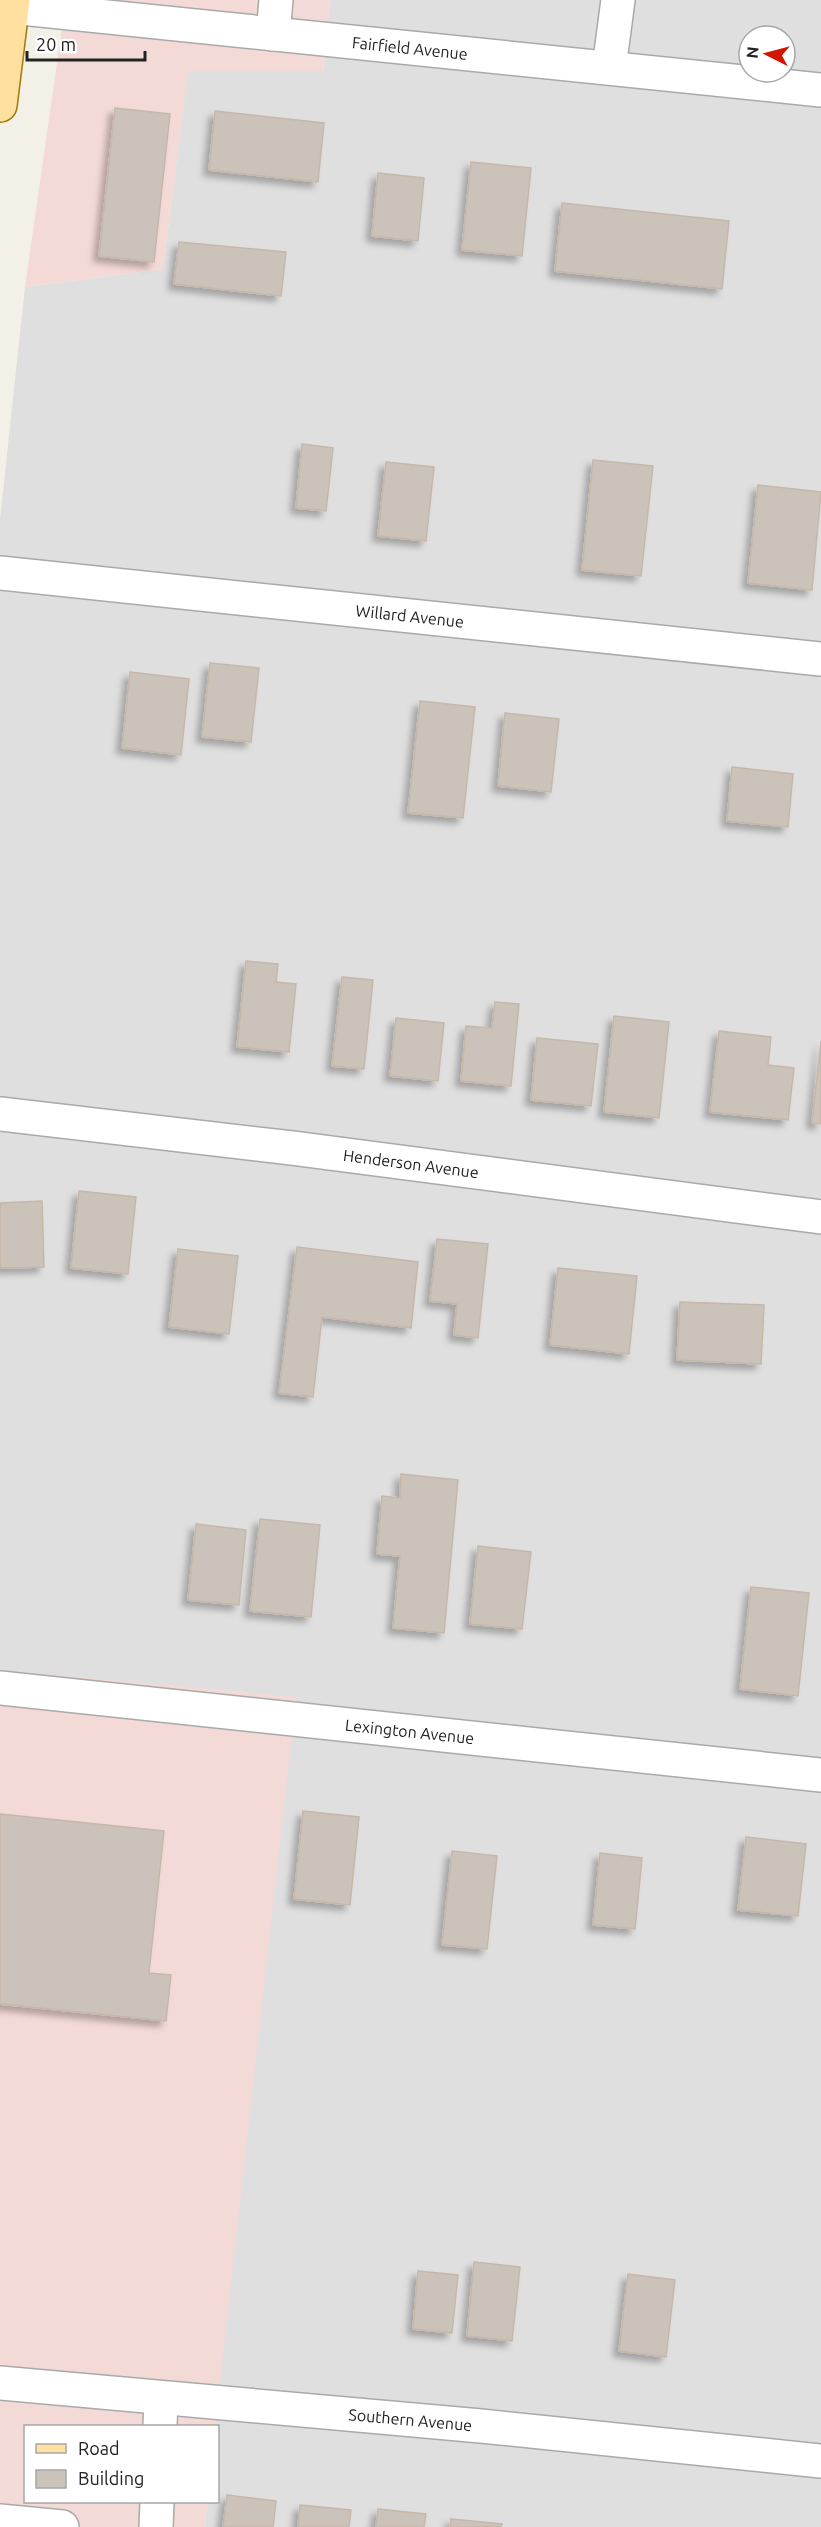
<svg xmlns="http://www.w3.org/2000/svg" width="821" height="2527" viewBox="0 0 821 2527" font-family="Ubuntu,sans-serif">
  <defs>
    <filter id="shadow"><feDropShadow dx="-5.5" dy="5.5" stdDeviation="3" flood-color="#0004"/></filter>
  </defs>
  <rect width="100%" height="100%" fill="#f3f0e8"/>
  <!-- residential -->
  <path fill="#e0dfdf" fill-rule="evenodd" d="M330,0h491v2527h-616l2,-25h11v-76h-3l-215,-756v-1151l25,-232 138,-18 25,-199 135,1zM749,36h36v36h-36z"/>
  <!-- commercial -->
  <g fill="#f4dad6">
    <path d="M66,0h264l-7,71h-135l-25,198 -138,18z"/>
    <path d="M0,1670l296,27 -81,729h-189v76h181l-2,25h-205z"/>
  </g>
  <!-- building -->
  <g fill="#cbc3ba" stroke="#c6b8a8" stroke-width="1.5" filter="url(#shadow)">
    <path d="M115,108l55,6 -16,148 -55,-6z"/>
    <path d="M215,111l109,12 -6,59 -109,-12z"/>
    <path d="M471,162l60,6 -9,88 -60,-6z"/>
    <path d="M378,173l46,5 -6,63 -46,-5z"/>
    <path d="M562,203l167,18 -7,68 -167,-18z"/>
    <path d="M179,242l107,10 -5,44 -107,-12z"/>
    <path d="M302,444l31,4 -7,63 -30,-3z"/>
    <path d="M593,460l60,6 -12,110 -59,-6z"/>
    <path d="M386,462l48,5 -8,74 -48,-5z"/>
    <path d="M758,485l63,7 -9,98 -64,-7z"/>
    <path d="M210,663l49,5 -8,74 -49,-5z"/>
    <path d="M130,672l59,7 -8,76 -59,-7z"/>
    <path d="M420,701l55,6 -12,111 -55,-5z"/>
    <path d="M505,713l54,6 -8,73 -53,-6z"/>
    <path d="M732,767l61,7 -5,53 -61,-6z"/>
    <path d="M246,961l32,3 -2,18 20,2 -7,68 -52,-5z"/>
    <path d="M342,977l31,3 -9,89 -32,-3z"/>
    <path d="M495,1002l24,2 -8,82 -50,-5 5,-55 26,2z"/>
    <path d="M614,1016l55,6 -10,96 -55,-6z"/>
    <path d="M396,1018l48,5 -6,58 -48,-5z"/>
    <path d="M719,1031l52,6 -3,28 26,3 -6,52 -78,-8z"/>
    <path d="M537,1038l61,6 -7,62 -60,-6z"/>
    <path d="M821,1041v83l-9,-1z"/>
    <path d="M79,1191l57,6 -8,77 -57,-6z"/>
    <path d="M42,1201l2,66 -44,1v-65z"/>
    <path d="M437,1239l51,5 -10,94 -24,-3 3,-31 -27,-3z"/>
    <path d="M297,1247l121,15 -7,66 -89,-11 -9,80 -34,-4z"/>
    <path d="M178,1249l60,7 -9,78 -60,-7z"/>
    <path d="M558,1268l79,8 -8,78 -79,-9z"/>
    <path d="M680,1302l84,3 -3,59 -84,-4z"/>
    <path d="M401,1474l57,6 -14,153 -51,-5 7,-72 -23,-2 5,-58 18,2z"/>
    <path d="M260,1519l60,6 -9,92 -61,-6z"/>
    <path d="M196,1524l50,6 -7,75 -51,-5z"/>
    <path d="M478,1546l53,6 -9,77 -52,-5z"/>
    <path d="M751,1587l58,6 -11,103 -58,-7z"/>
    <path d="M303,1811l56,6 -9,88 -56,-6z"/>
    <path d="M0,1814l164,17 -15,142 22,2 -5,46 -166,-17z"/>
    <path d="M746,1837l60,7 -8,72 -60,-6z"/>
    <path d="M452,1851l45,5 -10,93 -45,-4z"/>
    <path d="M600,1853l42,5 -7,71 -42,-4z"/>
    <path d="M474,2262l46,5 -8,74 -45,-5z"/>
    <path d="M418,2271l40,4 -6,58 -39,-4z"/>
    <path d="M628,2274l47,6 -9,77 -47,-6z"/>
    <path d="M227,2495l49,6 -3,26h-50z"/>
    <path d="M300,2505l51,5 -2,17h-51z"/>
    <path d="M378,2509l48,5 -2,13h-48z"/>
    <path d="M451,2519l51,5 -1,3h-51z"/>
  </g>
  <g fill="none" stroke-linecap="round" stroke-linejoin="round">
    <defs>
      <g id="minor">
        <path id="s1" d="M0,6l821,84"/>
        <path d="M273,34l3,-34"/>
        <path d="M609,68l9,-68"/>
        <path id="s2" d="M0,573l821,86"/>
        <path id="s3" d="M0,1114l292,34 529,69"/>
        <path id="s4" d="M0,1688l821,87"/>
        <path id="s5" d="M0,2383l481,43 340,35"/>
        <path d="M160,2426l1,-28"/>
        <path d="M0,2521l62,6"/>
        <path d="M156,2527l1,-25"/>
      </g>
      <path id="major" d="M0,105l13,-105"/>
    </defs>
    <!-- minor casing -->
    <use href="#minor" stroke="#a9a9a9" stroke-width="36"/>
    <!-- major casing -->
    <use href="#major" stroke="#9f7b00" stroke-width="36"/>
    <!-- minor -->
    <use href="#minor" stroke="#fff" stroke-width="33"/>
    <!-- major -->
    <use href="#major" stroke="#ffe0a0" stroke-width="33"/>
  </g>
  <g text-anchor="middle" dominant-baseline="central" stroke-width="4.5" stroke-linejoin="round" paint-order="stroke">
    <!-- street labels -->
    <g font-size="16" fill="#222" stroke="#fff">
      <text stroke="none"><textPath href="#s1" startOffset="412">Fairfield Avenue</textPath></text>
      <text stroke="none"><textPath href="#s2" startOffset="412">Willard Avenue</textPath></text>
      <text stroke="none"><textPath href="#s3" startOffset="414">Henderson Avenue</textPath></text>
      <text stroke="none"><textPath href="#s4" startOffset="412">Lexington Avenue</textPath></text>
      <text stroke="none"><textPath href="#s5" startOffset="412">Southern Avenue</textPath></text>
    </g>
  </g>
  <!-- legend -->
  <rect x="24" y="2425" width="195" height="78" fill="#ffffff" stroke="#a7a7a7" stroke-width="1.5"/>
  <rect x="36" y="2444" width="30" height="9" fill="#ffe0a0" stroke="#a7a7a7" stroke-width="1.5"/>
  <text x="78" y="2455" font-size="18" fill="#222222">Road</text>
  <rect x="36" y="2470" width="30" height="18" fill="#cbc3ba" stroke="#a7a7a7" stroke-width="1.5"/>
  <text x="78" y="2485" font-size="18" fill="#222222">Building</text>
  <!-- north arrow -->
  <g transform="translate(767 54) rotate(276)"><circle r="28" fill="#ffffff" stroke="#a7a7a7" stroke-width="1.5"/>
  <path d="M0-4.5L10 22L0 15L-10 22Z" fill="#d31600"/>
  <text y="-9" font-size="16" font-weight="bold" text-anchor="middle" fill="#222222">N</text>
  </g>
  <!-- scale -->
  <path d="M27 51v9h118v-9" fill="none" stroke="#222222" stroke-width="3"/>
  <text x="36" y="51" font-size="18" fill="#222222" stroke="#ffffff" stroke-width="4.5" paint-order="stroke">20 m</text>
</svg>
